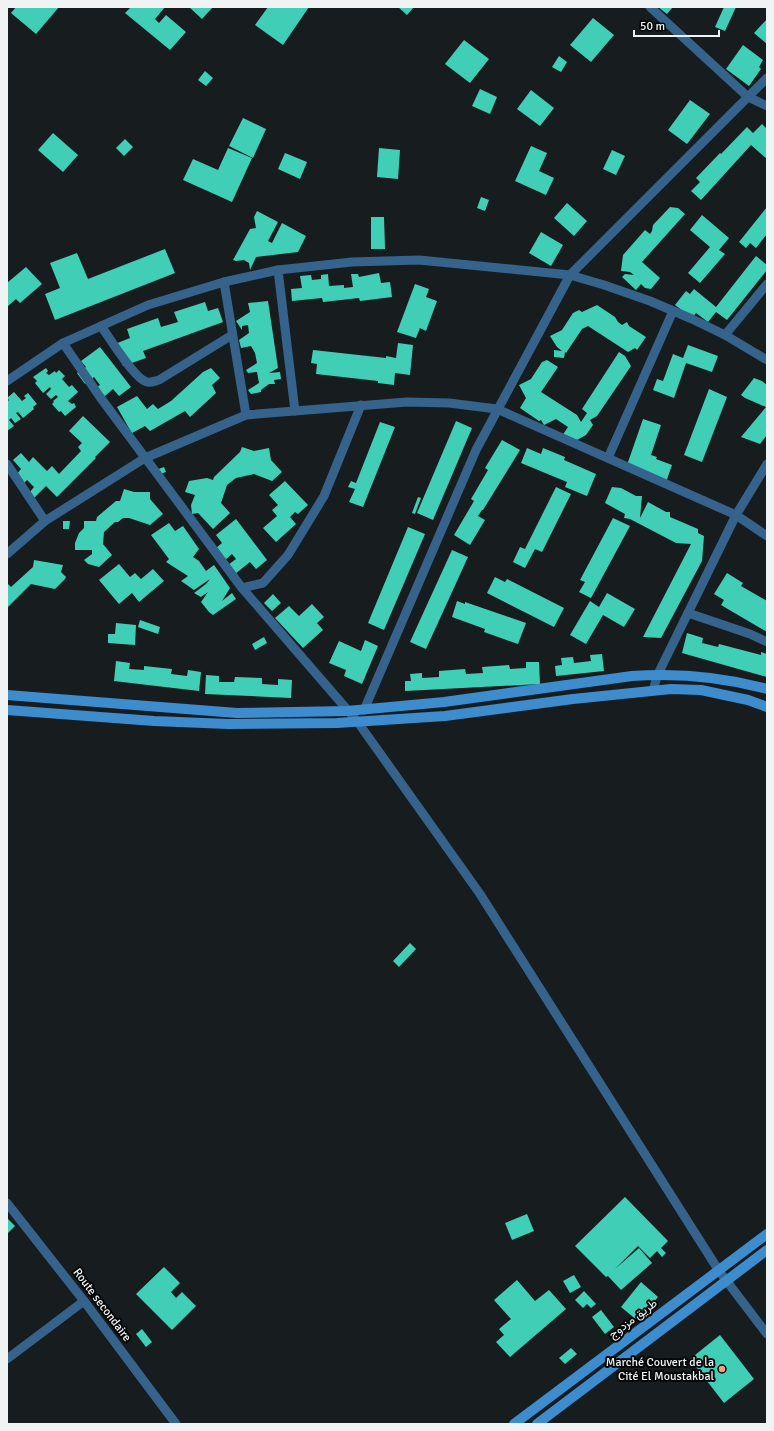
<svg xmlns="http://www.w3.org/2000/svg" width="774" height="1431" viewBox="0 0 774 1431" font-family="Signika,Vazirmatn,sans-serif">
  <rect width="100%" height="100%" fill="#171d1e"/>
  <!-- building -->
  <g fill="#40cfb6">
    <path d="M16,7h43l-23,27 -25,-21z"/>
    <path d="M131,7h34l-10,12 4,4 7,-8 20,17 -16,18 -45,-37z"/>
    <path d="M189,7h24l-11,12z"/>
    <path d="M268,7h41l-26,38 -28,-20z"/>
    <path d="M398,7h16l-7,8z"/>
    <path d="M658,7h15l-6,7z"/>
    <path d="M724,7h12l-11,24 -10,-4z"/>
    <path d="M593,18l21,17 -23,27 -21,-17z"/>
    <path d="M767,19v25l-13,-11z"/>
    <path d="M464,40l25,19 -19,24 -25,-19z"/>
    <path d="M743,45l20,15 -4,7 2,2 -12,17 -23,-17z"/>
    <path d="M559,56l8,6 -6,10 -9,-5z"/>
    <path d="M205,71l8,7 -7,8 -8,-6z"/>
    <path d="M480,89l17,8 -7,17 -18,-8z"/>
    <path d="M531,90l23,18 -14,18 -23,-17z"/>
    <path d="M690,100l20,14 -23,30 -19,-14z"/>
    <path d="M243,118l23,11 -13,29 -24,-12z"/>
    <path d="M762,124l5,5v30l-16,-14 -50,55 -10,-9 9,-9 -4,-4 24,-25 1,1 26,-27 6,6z"/>
    <path d="M53,133l25,22 -15,17 -25,-22z"/>
    <path d="M125,139l8,8 -9,9 -8,-8z"/>
    <path d="M531,146l16,7 -8,18 15,7 -8,17 -31,-14z"/>
    <path d="M228,148l24,10 -20,44 -49,-22 10,-21 25,11z"/>
    <path d="M379,148l21,2 -2,29 -21,-2z"/>
    <path d="M612,150l13,6 -9,19 -13,-6z"/>
    <path d="M285,153l22,9 -7,17 -22,-10z"/>
    <path d="M481,197l8,3 -4,11 -8,-3z"/>
    <path d="M567,203l20,18 -13,15 -20,-18z"/>
    <path d="M670,207l8,1 7,6 -43,48 18,16 -9,11 -6,-1 -4,-4 -5,6 -14,-13 3,-3 9,1 -4,-3 -9,-1 2,-16 22,-25 5,4 2,-3 1,-6z"/>
    <path d="M767,207v27l-11,14 -6,-5 -4,5 -7,-6z"/>
    <path d="M257,211l21,11 -10,19 4,2 10,-20 24,13 -8,16 -42,5 -6,13 -1,-7 -5,-3 -8,1 -3,-1 17,-31 6,-1 -2,-11z"/>
    <path d="M702,215l27,23 -10,12 6,4 -25,29 -12,-10 22,-26 -20,-17z"/>
    <path d="M371,217h13l1,32h-14z"/>
    <path d="M541,232l22,13 -12,21 -22,-13z"/>
    <path d="M165,249l10,24 -120,47 -10,-26 15,-6 -10,-25 27,-10 11,26z"/>
    <path d="M756,256l11,9v5l-40,50 -11,-8 -8,10 -12,-9 -4,5 -17,-13 11,-14 4,3 4,-5 22,18z"/>
    <path d="M26,267l16,17 -22,19 -4,-4 -9,8v-24z"/>
    <path d="M379,273l2,10 9,-1 2,15 -32,4 -1,-3 -36,4 -1,-4 -30,3 -1,-12 11,-1 -2,-12 11,-1 1,5 9,-1v-4l7,-1 1,12 15,-1v3l9,-1 -2,-13h7l1,3z"/>
    <path d="M415,284l14,5 -3,8 11,4 -11,30 -6,-3 -4,10 -19,-6z"/>
    <path d="M268,301l10,67 -9,5 11,-1 1,7 -7,1 1,4h-6l-8,6v2l-10,2 -3,-4 11,-7 -2,-11 -9,1 -2,-3 11,-7 -2,-10 -4,-7 -10,2 -2,-8 10,-7 -1,-8 -6,1v4l-6,-9 14,-9 -2,-9z"/>
    <path d="M205,302l3,9 10,-3 5,14 -80,29 3,7 -23,8 -8,-22 15,-6 -3,-9 31,-11 3,9 17,-5 -4,-10z"/>
    <path d="M597,305l18,12 3,5 4,3 5,-3 2,4 17,11 -9,13 -2,-2 -7,4 -40,-26 -6,3 -16,24 -1,-1 -1,6 -10,-1v-7l8,1 -5,-4 -7,-11 12,-6 11,-17 6,-3 3,2z"/>
    <path d="M398,343l15,2 -3,30 -15,-2 -1,12 -16,-2v-2l-62,-7 1,-10 -6,-1 2,-13 73,8v-2l10,2z"/>
    <path d="M688,345l30,11 -6,16 -26,-9 -12,35 -21,-8 4,-11 6,2 10,-27 10,4z"/>
    <path d="M100,347l31,40 -12,9 -6,-7 -14,12 -8,-10 9,-6 -6,-8 -9,7 -8,-11 9,-6 -5,-6z"/>
    <path d="M619,352l6,4 6,10 -34,50 -7,4 3,5 -7,10 -9,5 -15,-4 6,-9 -12,-8 -12,6 -3,-5 -2,1 -19,-13 6,-10 -7,-13 12,-6 11,-17 5,-2 11,7 -17,25 36,23 4,7 6,-9 -5,-4z"/>
    <path d="M46,368l2,3 -2,2 3,2 6,-4 1,2 3,-3 6,6 -3,3 7,8 3,-2 6,7 -10,9 4,3 2,-1 2,4 -11,9 -4,-5 -2,1 -7,-8 2,-2 -1,-1 5,-4 -2,-2 -5,4 -5,-5 5,-5 -1,-2 -7,6 -8,-10 2,-2 -4,-4z"/>
    <path d="M211,368l9,10 -8,7 4,8 -26,24 -5,-6 -35,20 -5,-5 -13,7 -2,-3 -13,-23 20,-11 10,13 6,-5 5,5 13,-8 32,-29z"/>
    <path d="M754,378l8,3 5,4v50l-7,9 -19,-7 25,-30 -21,-9 -4,-3z"/>
    <path d="M709,389l18,8 -25,65 -18,-7z"/>
    <path d="M14,392l8,9 4,-3 -2,-2 4,-3 9,11 -4,3 1,2 -11,9 -5,-6 -2,1 5,6 -6,4 -4,-5 -2,2 5,6 -7,5v-29l2,-2 -2,-2z"/>
    <path d="M83,416l27,26 -15,15 1,1 -39,39 -11,-11 -12,12 -5,-5 5,-6 -7,-7 -3,3 -8,-8 5,-6 -8,-9 8,-7 8,9 4,-5 14,14 5,-5 7,8 22,-23 -3,-4 4,-4 -13,-12z"/>
    <path d="M643,419l18,6 -10,30 6,2 -1,2 16,6 -7,20 -38,-20z"/>
    <path d="M456,421l16,7 -39,92 -16,-7z"/>
    <path d="M380,422l15,5 -32,80 -14,-5 6,-13 -7,-2 3,-6 5,2z"/>
    <path d="M502,440l18,10 -37,60h-1l-4,6 7,4 -15,25 -16,-10 20,-34 -3,-2 17,-29 -3,-2z"/>
    <path d="M242,447l12,4 15,-3 2,12 11,12 -10,9 -18,-7 -18,4 -9,7 -6,18 9,10 -17,16 -15,-16 -6,1 -1,-9 4,-10 -10,-3 4,-11 18,-3 6,2 1,-3 26,-25z"/>
    <path d="M527,448l14,6 2,-6 22,9 -1,3 32,14 -9,22 -22,-9 2,-5 -46,-19z"/>
    <path d="M164,467l2,5 -8,3 -2,-5z"/>
    <path d="M285,481l23,24 -10,9 -3,-2 -5,5 6,7 -20,18 -13,-14 14,-12 -5,-6 6,-5 -9,-10z"/>
    <path d="M556,487l15,7 -29,58 -7,-3 -10,19 -12,-6 7,-15 5,2z"/>
    <path d="M612,487l9,1 15,8h6l-2,22 8,-16 18,10h4v5l28,12v4l6,3 -2,25 -41,77 -18,-1 48,-93 -15,-1 -46,-24 -6,-1 1,-4 -20,-11z"/>
    <path d="M124,489l10,3h16v7l13,15 -13,11 -21,-7h-6l-5,4h-3l-11,10 -1,12 9,11 -13,12 -11,-3 -4,-4 8,-6v-4h-17v-7l4,-10 5,-5v-7h12l1,-4 19,-16h4z"/>
    <path d="M418,497l3,1 -6,16 -3,-1z"/>
    <path d="M613,518l17,8 -39,72 -12,-6 6,-10 -5,-2z"/>
    <path d="M236,519l31,41 -11,9 -6,-7 -15,12 -7,-9 8,-6 -4,-5 -7,6 -9,-12 6,-5 -6,-8z"/>
    <path d="M63,521h7l-1,8h-6z"/>
    <path d="M169,523l6,8 8,-5 16,23 -6,8 6,4 7,10 8,-6 16,23 -8,13 10,-8 4,6 -23,16 -4,-3 -8,-10 7,-10 -7,5 -7,-4 12,-9 4,-5 -16,11 -13,-9 7,-5 -22,-14 3,-3 -18,-24z"/>
    <path d="M408,527l17,7 -41,96 -16,-7z"/>
    <path d="M452,550l16,7 -42,92 -16,-7z"/>
    <path d="M34,560l29,5 -2,7 5,5 -1,2 -10,10 -24,-5 -24,24v-25l4,4 22,-20z"/>
    <path d="M119,564l11,13 5,-4 6,6 12,-10 11,12 -25,21 -7,-9 -13,11 -20,-24z"/>
    <path d="M727,573l16,10 -2,3 26,15v31l-46,-27 3,-5 -10,-6z"/>
    <path d="M495,577l10,5 2,-3 57,29 -10,19 -67,-34z"/>
    <path d="M607,593l28,16 -11,18 -21,-12 -17,29 -16,-9 20,-34 9,6z"/>
    <path d="M273,594l8,9 -9,8 -8,-8z"/>
    <path d="M457,601l8,3v-2l61,21 -8,21 -34,-12 1,-3 -33,-12z"/>
    <path d="M312,604l12,13 -7,6 6,7 -20,18 -28,-30 14,-12 10,10z"/>
    <path d="M140,620l20,7 -2,7 -20,-7z"/>
    <path d="M116,623l20,2 -1,20 -27,-2v-9h7z"/>
    <path d="M687,633l16,5 -1,5 16,4 1,-3 42,11v-3l6,2v23l-85,-24z"/>
    <path d="M264,637l3,6 -12,7 -3,-6z"/>
    <path d="M365,640l13,6 -16,38 -18,-8 2,-6 -17,-7 10,-22 22,10z"/>
    <path d="M602,654l2,17 -48,5 -1,-10 7,-1 -1,-7 12,-1 1,6 17,-2 -1,-6z"/>
    <path d="M116,661l14,2 -1,6 15,1v-4l28,3 -1,5 16,2 1,-6 13,2 -2,19 -85,-10z"/>
    <path d="M526,662h13l1,22 -135,7v-10h6l-1,-7 12,-1v5l17,-1v-6l26,-2 1,5 17,-1 -1,-6 27,-2 1,4 16,-1z"/>
    <path d="M206,675l13,1v6h15l1,-5 27,1v6l16,1v-6l14,1 -1,18 -86,-4z"/>
    <path d="M410,943l6,6 -17,18 -6,-6z"/>
    <path d="M625,1197l43,44 -7,7 5,5 -4,4 -5,-6 -7,7 -12,-12 -23,23 24,-21 13,15 -31,27 -13,-14 -2,1 -31,-31z"/>
    <path d="M527,1214l7,17 -22,9 -7,-17z"/>
    <path d="M7,1218l8,8 -8,8z"/>
    <path d="M164,1267l16,16 -9,9 5,6 6,-6 14,14 -24,24 -36,-36z"/>
    <path d="M574,1275l7,12 -11,6 -7,-12z"/>
    <path d="M517,1280l18,21 14,-11 17,19 -56,48 -14,-15 8,-7 -5,-6 12,-10 -17,-19z"/>
    <path d="M641,1282l17,15 -20,24 -17,-14z"/>
    <path d="M584,1291l12,13 -5,4 -4,-4 -4,4 -8,-8z"/>
    <path d="M601,1310l13,17 -9,7 -13,-17z"/>
    <path d="M142,1329l10,13 -6,5 -10,-13z"/>
    <path d="M720,1335l34,44 -30,24 -34,-44z"/>
    <path d="M571,1348l6,6 -12,10 -6,-6z"/>
  </g>
  <g fill="none" stroke-linecap="round" stroke-linejoin="round">
    <!-- street -->
    <g stroke="#35638c" stroke-width="9">
      <path d="M650,7l98,90 19,9"/>
      <path d="M278,270l17,141"/>
      <path d="M224,282l22,133"/>
      <path d="M101,326c8,11 34,54 46,56 4,1 8,-1 12,-2l73,-45"/>
      <path d="M725,335l42,-51"/>
      <path d="M63,343l37,54 142,191 115,133 123,173 239,377 48,63"/>
      <path d="M7,381l56,-38 85,-38 76,-23 54,-12 74,-8 67,-2 151,15 34,10 46,16 42,18 33,16 42,25"/>
      <path d="M608,458l65,-147"/>
      <path d="M7,464l38,57"/>
      <path d="M7,554l38,-33 100,-63 101,-43 161,-13 42,1 48,6 239,106 31,21"/>
      <path d="M242,588l21,-5 25,-28 36,-59 37,-91"/>
      <path d="M688,613l62,21 17,8"/>
      <path d="M653,690l5,-16 78,-159 31,-51"/>
      <path d="M364,710l112,-260 94,-175 197,-197"/>
      <path d="M7,1203l77,98 92,123"/>
      <path d="M7,1359l77,-58"/>
    </g>
    <!-- secondary -->
    <g stroke="#3d8cce" stroke-width="10">
      <path d="M7,695l230,18 110,-2 97,-9 188,-26c46,-3 91,1 135,13"/>
      <path d="M7,710l147,11 74,3 109,-1 108,-7 128,-17 98,-10 30,1 47,10 19,7"/>
      <path d="M514,1424l253,-190"/>
      <path d="M537,1424l230,-174"/>
    </g>
  </g>
  <!-- markers -->
  <circle fill="#f2a081" stroke="#050707" stroke-width="1.5" cx="722" cy="1369" r="4"/>
  <g text-anchor="middle" dominant-baseline="central" stroke-width="4" stroke-linejoin="round" paint-order="stroke">
    <!-- street labels -->
    <g font-size="12" fill="#eff3f4" stroke="#050707">
      <text transform="translate(102 1305) rotate(53)">Route secondaire</text>
      <text transform="translate(633 1319) rotate(-37)">طريق مزدوج</text>
    </g>
    <!-- poi labels -->
    <g font-size="12" fill="#eff3f4" stroke="#050707" text-anchor="end">
      <text x="714" y="1362">Marché Couvert de la<tspan x="714" dy="14">Cité El Moustakbal</tspan></text>
    </g>
  </g>
  <!-- border -->
  <rect width="774" height="1431" fill="none" stroke="#eff3f4" stroke-width="16"/>
  <!-- scale -->
  <path d="M634 30v6h85v-6" fill="none" stroke="#eff3f4" stroke-width="2"/>
  <text x="640" y="30" font-size="12" fill="#eff3f4" stroke="#050707" stroke-width="3" paint-order="stroke">50 m</text>
</svg>
